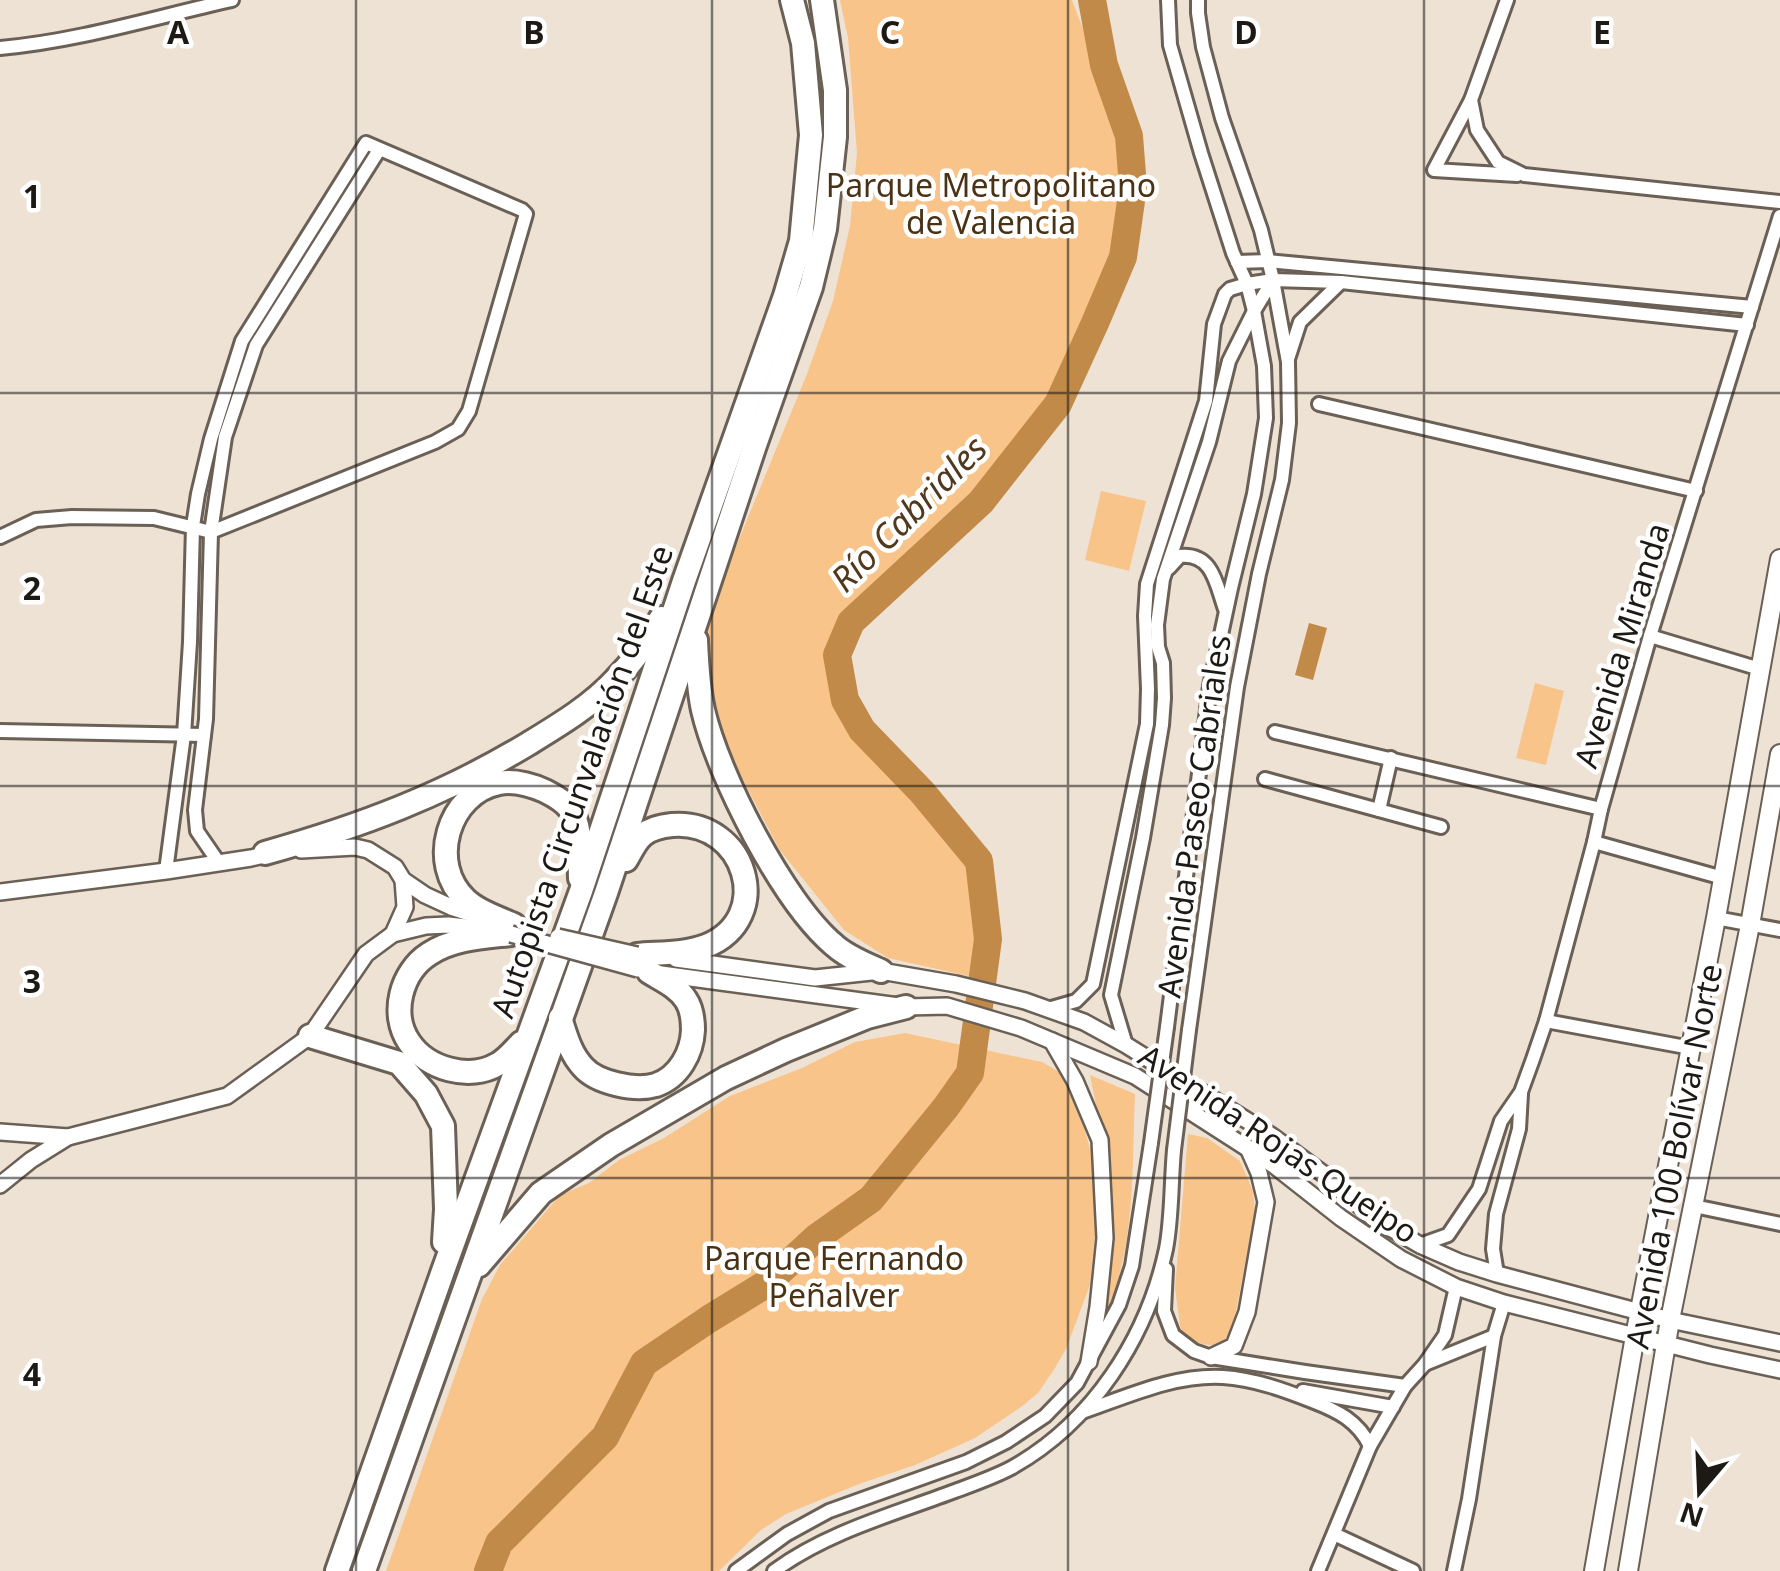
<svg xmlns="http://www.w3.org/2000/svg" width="1780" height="1571" viewBox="0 0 1780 1571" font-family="'Noto Sans',sans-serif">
  <rect width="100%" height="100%" fill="#eee2d5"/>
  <!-- green -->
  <g fill="#f9c489">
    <path d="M840,0h232l53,139 4,48 -3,46 -13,49 -26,66 -42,75 -40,58 -143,126 -20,29 -6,53 23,51 124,129 6,87 -3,24 -98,-22 -44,-28 -65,-81 -53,-102 -14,-46 -5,-68 16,-55 84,-204 26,-73 17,-75 7,-73 -9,-115z"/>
    <path d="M1101,491l45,10 -17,70 -44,-11z"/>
    <path d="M1535,683l29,8 -18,74 -30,-7z"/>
    <path d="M905,1033l137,29 19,11 23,55 7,24 6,62 -7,71 -24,64 -11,19 -17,25 -17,14 -46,31 -60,27 -56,19 -73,30 -25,16 -42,41h-333l96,-272 18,-34 60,-70 29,-12 30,-23 45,-22 66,-42 72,-28 53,-26z"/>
    <path d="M1090,1075l45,19c-3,71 1,148 -27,214l-4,-163z"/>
    <path d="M1188,1134l19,4 33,23 13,30 2,20 -21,111 -7,15 -7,8c-17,1 -26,-3 -39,-12l-6,-45z"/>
  </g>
  <!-- water -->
  <path fill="#c28a48" d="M1309,623l18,5 -14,52 -18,-5z"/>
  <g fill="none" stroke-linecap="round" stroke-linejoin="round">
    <!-- river -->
    <path stroke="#c28a48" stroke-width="28" d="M488,1571l11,-28 106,-106 39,-74 65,-44 57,-35 50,-46 55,-39 75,-92 24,-34 18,-134 -9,-78 -57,-69 -60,-62 -17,-30 -8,-45 14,-33 130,-120 77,-98 37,-81 28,-66 10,-70 -4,-51 -25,-71 -12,-65"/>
    <defs>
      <g id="minor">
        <path d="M1507,0l-36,100 6,30 21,32 26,13 256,27"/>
        <path d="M0,48c79,-7 155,-31 232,-48"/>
        <path d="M1471,100l-37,70 83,5"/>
        <path d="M1237,262l31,-1 484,46"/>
        <path d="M1288,359l12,-37 41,-40"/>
        <path d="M1319,404l377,87"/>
        <path d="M0,537l36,-17 36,-3 82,1 57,14 224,-90 23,-13 11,-18 57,-197 -4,-4 -156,-67 -124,198 -31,98 -13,55 -5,32 -3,116 -6,93 -18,136"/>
        <path d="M1169,568l11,-12c33,-3 36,28 45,53"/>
        <path d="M1650,636l110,33"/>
        <path d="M0,731l204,4"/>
        <path d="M1275,732l326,77"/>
        <path d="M1265,779l176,48"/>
        <path d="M1379,810l12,-52"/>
        <path d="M1594,842l129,36"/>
        <path d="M219,863l-22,-32 -2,-21 11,-91 5,-187 14,-95 31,-92 123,-195"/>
        <path d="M1716,918l64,12"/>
        <path d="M1048,1009l28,-8 17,-17 54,-260 1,-35 -3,-73 2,-32 59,-183 8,-77 11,-30 5,-5 17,-5 26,-4 68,2 406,43"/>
        <path d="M1546,1021l145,27"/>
        <path d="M1167,1027l43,-341 21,-98 23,-94 12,-76 -2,-52 -10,-55 -7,-27 -14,-31 -32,-100 -31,-108 -2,-45"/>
        <path d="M1189,1030l48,-343 22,-113 23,-94 7,-57 -1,-61 -15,-82 -12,-50 -39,-112 -19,-71 -5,-34v-13"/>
        <path d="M1126,1045l-15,-50 32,-157 19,-113 2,-27 -1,-35 -5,-16 -1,-22 6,-46 46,-137 20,-81 25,-50 19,-31"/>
        <path d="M1694,1206l86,18"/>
        <path d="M1420,1245l28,-10 31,-46 22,-68 20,-29 12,-33 13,-38 48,-179 7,-33 49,-173 130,-420"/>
        <path d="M1166,1269l-2,42 9,24 21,16 17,6 94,15 100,14"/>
        <path d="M1497,1274l-4,-25 3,-35 23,-85 2,-35"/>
        <path d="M1425,1364l69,-28"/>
        <path d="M1303,1391l90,16"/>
        <path d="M1082,1412c44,-15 93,-38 141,-35 31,2 61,13 89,24 26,10 46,20 58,45"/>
        <path d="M1334,1534l79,37"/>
        <path d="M736,1571l51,-37 42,-23 137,-49 40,-20 39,-26 32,-33 42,-78 13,-39 19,-123"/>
        <path d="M774,1571c53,-39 120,-57 181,-80 19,-7 39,-14 56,-23 81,-45 136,-130 155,-219 6,-31 5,-66 8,-99"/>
        <path d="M1318,1571l52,-125 35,-60 20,-22 20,-29 11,-48"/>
        <path d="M1454,1571l15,-72 25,-163 10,-33"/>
      </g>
      <g id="tertiary">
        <path d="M301,850l54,-3 13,3 27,17 8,13 22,15 26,12 25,8"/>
        <path d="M0,892l166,-21 85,-13 22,-5"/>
        <path d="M393,934l12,-27 -2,-27"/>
        <path d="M676,959l139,19 66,-7 75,13 69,17 59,21 42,23 146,91 61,45 40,37 47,27 39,17 38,12 173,46 110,23"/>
        <path d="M661,974l245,33 41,-1 74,22 114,48 140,90 66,52 60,41 55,28 48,16 206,52 70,15"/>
        <path d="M1052,1041l23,40 25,59 5,98 -7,69 -9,55"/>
        <path d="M0,1132l68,5"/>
        <path d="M0,1185l31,-25 37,-23 159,-41 83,-60 56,-82 27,-20 33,-8 22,-1 45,5"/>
        <path d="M1211,1357l23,-11 13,-34 19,-110 -7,-29 -11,-25"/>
      </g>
      <g id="secondary">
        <path d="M1594,1571l41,-235 81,-418 64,-359"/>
        <path d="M1628,1571l42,-251 80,-395 30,-171"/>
      </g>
      <g id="motorway">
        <path d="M696,640c1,23 2,47 7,70 15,65 80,192 131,235 13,12 32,19 47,26"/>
        <path d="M265,853c96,-27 178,-58 263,-109 31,-19 63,-38 87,-64 19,-19 33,-39 46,-62"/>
        <path d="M626,860c5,-8 10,-20 17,-25 8,-7 19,-9 29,-10 74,-6 104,93 34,121 -21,8 -47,7 -69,9"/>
        <path d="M514,925c-15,-7 -36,-13 -48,-25 -39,-36 -18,-107 33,-117 15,-3 32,2 46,8 8,4 19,10 25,18 13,18 9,48 10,69"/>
        <path d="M511,934c-27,3 -58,4 -82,20 -28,18 -39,60 -20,88 18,27 61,39 89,22 9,-5 16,-14 23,-21"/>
        <path d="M560,1018c6,18 10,35 23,49 14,16 52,24 73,18 23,-8 36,-32 37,-55 0,-10 -1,-21 -7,-30 -8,-13 -24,-20 -37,-28"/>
        <path d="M310,1036l89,27 27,31 17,32 3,83 -2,33"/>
        <path d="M479,1265l62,-72 70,-48 115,-67 60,-28 81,-33 39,-10"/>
        <path d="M337,1571l106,-300 138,-380 103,-310 101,-285 16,-55 10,-106 -8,-92 -11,-43"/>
        <path d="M364,1571l242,-678 149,-448 56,-158 14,-58 10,-92v-47l-13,-90"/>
      </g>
    </defs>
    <!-- minor casing -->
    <use href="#minor" stroke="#6a6055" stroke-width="18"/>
    <!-- tertiary casing -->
    <use href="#tertiary" stroke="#6a6055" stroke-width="20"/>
    <!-- secondary casing -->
    <use href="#secondary" stroke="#6a6055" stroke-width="22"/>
    <!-- motorway casing -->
    <use href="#motorway" stroke="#6a6055" stroke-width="28"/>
    <!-- minor -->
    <use href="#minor" stroke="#fff" stroke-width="12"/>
    <!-- tertiary -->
    <use href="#tertiary" stroke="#fff" stroke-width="15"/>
    <!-- secondary -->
    <use href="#secondary" stroke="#fff" stroke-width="18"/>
    <!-- motorway -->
    <use href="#motorway" stroke="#fff" stroke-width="22"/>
    <defs>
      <g id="minor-bridge">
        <path d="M1151,1143l16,-116"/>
        <path d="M1174,1150l15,-120"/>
      </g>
      <g id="tertiary-bridge">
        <path d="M511,934l127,35"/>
        <path d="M558,937l79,18"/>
      </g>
    </defs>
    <!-- minor-bridge casing -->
    <use href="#minor-bridge" stroke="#6a6055" stroke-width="18" stroke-linecap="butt"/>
    <!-- tertiary-bridge casing -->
    <use href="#tertiary-bridge" stroke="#6a6055" stroke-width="20" stroke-linecap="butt"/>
    <!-- minor-bridge -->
    <use href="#minor-bridge" stroke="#fff" stroke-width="12"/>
    <!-- tertiary-bridge -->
    <use href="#tertiary-bridge" stroke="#fff" stroke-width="15"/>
  </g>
  <!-- grid -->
  <path fill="none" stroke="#1d1915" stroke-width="2.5" stroke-opacity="0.55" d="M356,0v1571M712,0v1571M1068,0v1571M1424,0v1571M0,393h1780M0,786h1780M0,1178h1780"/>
  <g text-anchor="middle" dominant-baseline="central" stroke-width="9" stroke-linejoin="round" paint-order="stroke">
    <!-- park labels -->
    <g font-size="32" fill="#4a3215" stroke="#fff">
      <text x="991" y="184">Parque Metropolitano<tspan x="991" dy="37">de Valencia</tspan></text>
      <text x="834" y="1257">Parque Fernando<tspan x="834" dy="37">Peñalver</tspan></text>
    </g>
    <!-- street labels -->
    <g font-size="32" fill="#1d1915" stroke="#fff">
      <text transform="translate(1621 645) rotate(-73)">Avenida Miranda</text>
      <text transform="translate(581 781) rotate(-71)">Autopista Circunvalación del Este</text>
      <text transform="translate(1193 816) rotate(-82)">Avenida Paseo Cabriales</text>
      <text transform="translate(1279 1143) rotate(34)">Avenida Rojas Queipo</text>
      <text transform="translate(1673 1156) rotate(-79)">Avenida 100 Bolívar Norte</text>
    </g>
    <!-- water labels -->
    <g font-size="35" font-style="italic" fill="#52391d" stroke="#fff">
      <text transform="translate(908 513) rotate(-45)">Río Cabriales</text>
    </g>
  </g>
  <g font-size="32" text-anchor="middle" font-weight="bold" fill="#1d1915" stroke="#fff" stroke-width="9" stroke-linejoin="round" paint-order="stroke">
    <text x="178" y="44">A</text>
    <text x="534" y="44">B</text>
    <text x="890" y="44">C</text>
    <text x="1246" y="44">D</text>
    <text x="1602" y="44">E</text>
    <text x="32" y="208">1</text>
    <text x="32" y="600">2</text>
    <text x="32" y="993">3</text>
    <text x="32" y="1386">4</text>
  </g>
  <!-- north arrow -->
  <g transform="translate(1700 1491) rotate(199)" stroke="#ffffff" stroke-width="8" paint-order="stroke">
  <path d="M0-8L18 38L0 25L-18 38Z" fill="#1d1915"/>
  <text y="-15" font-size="28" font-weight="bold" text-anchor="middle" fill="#1d1915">N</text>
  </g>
</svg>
